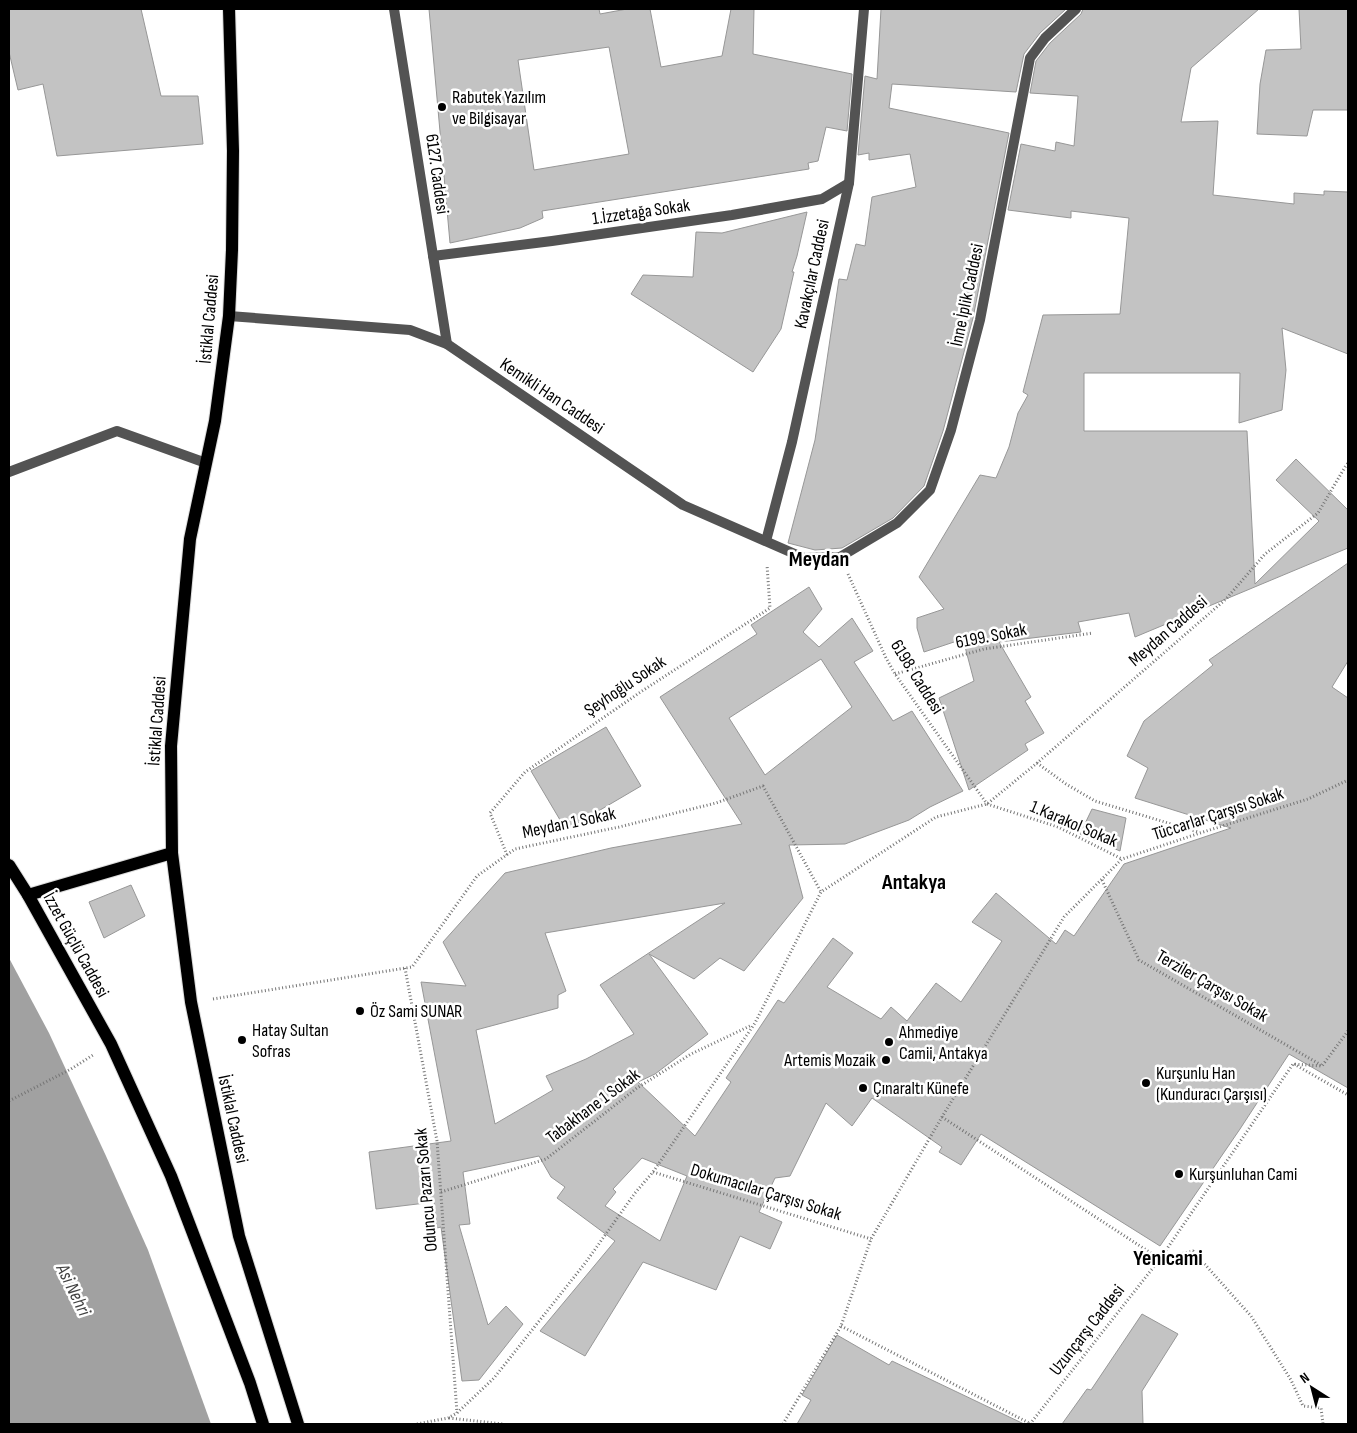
<svg xmlns="http://www.w3.org/2000/svg" width="1357" height="1433" viewBox="0 0 1357 1433" font-family="'Sofia Sans Condensed',sans-serif">
  <rect width="100%" height="100%" fill="#fff"/>
  <!-- water -->
  <path fill="#a1a1a1" d="M9,958l40,75 57,123 42,94 63,174h-202z"/>
  <!-- building -->
  <g fill="#c3c3c3" stroke="#979797" fill-rule="evenodd">
    <path d="M9,9h132l20,87h37l5,48 -146,12 -14,-72 -25,6 -9,-38z"/>
    <path d="M429,9h170l1,5 27,-5h23l11,58 61,-11 9,-47h23l-1,45 99,20 -5,57 -21,-4 -8,34 -10,2 1,6 -267,42 1,7 -23,10 -70,15zM609,47l20,107 -95,16 -16,-110z"/>
    <path d="M881,9h185l-26,24 -16,21 -8,38 -124,-8 -3,24 120,25 -36,185 -30,113 -19,55 -31,32 -51,30 -27,2 -27,-7 27,-103 24,-161 8,1 9,-36 9,2 7,-49 44,-10 -6,-33 -41,6v-7l-11,2 7,-79 12,3z"/>
    <path d="M1083,9h176l-68,59 -10,54 37,-1 -5,74 81,9v-11l30,2v-4l24,1v162l-66,-26 4,42 -4,40 -43,13 1,-50h-156v58h163l8,153 64,-63 -43,-41 20,-21 52,51v38l-213,89 -6,-24 -51,9 3,10 -82,10 32,55 -6,4 19,32 -19,11 3,6 -59,40 -30,-92 35,-17 -11,-42 -39,13 -7,-24v-10l27,-9 -25,-32 61,-102 16,3 13,-31 9,-34 10,-18 -5,-3 20,-77 77,-1 9,-96 -58,-7v7l-63,-8 13,-66 34,7 1,-9 18,4 4,-50 -48,-3 6,-32 14,-18 31,-29z"/>
    <path d="M1299,9h49v101h-35l-6,26 -50,-2 3,-50 6,-34 35,-1z"/>
    <path d="M807,212l-10,44 -5,16h2l-13,57 -28,43 -122,-78 12,-19 50,2 3,-45 26,1z"/>
    <path d="M1348,563v98l-16,26 16,11v390l-59,-34 -49,75 -80,117 -179,-112 -20,31 -22,-13 3,-5 -70,-49 -20,28 -26,-23 -36,73 -15,2 -16,34 23,10 -12,27 -30,-13 -24,54 -73,-28 -58,94 -45,-25 75,-90 -58,-43 8,-11 -14,-10 -12,-21 -76,16 7,52 -11,1 29,100 18,-19 17,18 -44,56 -17,1 -21,-154 -4,1 -3,-26 -58,7 -7,-57 82,-11 -30,-159 45,4 -23,-44 62,-69 106,-25 131,-24 -82,-127 97,-63 -6,-9 58,-38 13,22 -19,23 16,15 33,-29 21,33 -19,11 39,59 19,-10 51,80 -33,16 -21,13 -64,24 -56,1 14,53 -59,73 -24,-13 -26,21 -45,-25 59,80 -53,40 -17,8 57,54 36,-54 -5,-4 52,-78 6,3 49,-65 20,15 -26,34 54,32 10,-12 16,14 29,-38 25,19 41,-61 -30,-19 24,-29 60,51 9,-14 9,6 50,-72 107,-36 -96,-30 13,-30 -21,-12 17,-35 69,-56 -4,-5zM821,659l31,48 -87,68 -36,-57zM725,903l-125,82 34,49 -48,25 -40,17 7,14 -58,34 -19,-94 82,-22v-13l8,-4 -21,-58zM642,1158l45,18 -27,65 -55,-35 11,-14 -3,-3z"/>
    <path d="M606,727l35,59 -75,44 -35,-59z"/>
    <path d="M1092,809l34,9 -6,33 -40,-17z"/>
    <path d="M131,885l14,31 -41,22 -15,-36z"/>
    <path d="M1142,1314l36,20 -36,57 1,33h-81l25,-35 4,1z"/>
    <path d="M837,1335l52,30 3,-4 132,63h-227l14,-24 -9,-5z"/>
  </g>
  <g fill="none" stroke-linecap="round" stroke-linejoin="round">
    <defs>
      <g id="primary">
        <path d="M229,9l4,142 -1,99 -3,66 -14,105 -25,118 -19,207 1,107 19,149 48,234 59,188"/>
        <path d="M9,865l19,30 83,149 60,132 79,207 13,41"/>
        <path d="M28,895l144,-42"/>
      </g>
    </defs>
    <!-- primary casing -->
    <use href="#primary" stroke="#dbdbdb" stroke-width="14"/>
    <!-- path -->
    <g stroke="#757575" stroke-width="3" stroke-dasharray="1 2.5" stroke-linecap="butt">
      <path d="M848,574l38,84 9,16 92,130"/>
      <path d="M895,674l89,-25 109,-16"/>
      <path d="M1037,763l29,21 29,17 103,31"/>
      <path d="M987,804l71,23 64,32"/>
      <path d="M507,855l-17,-42 35,-41 114,-79 131,-85 -3,-43"/>
      <path d="M1102,880l37,80 182,105"/>
      <path d="M405,968l32,173 20,272"/>
      <path d="M213,999l199,-32 65,-91 38,-27 104,-22 97,-24 47,-17 58,106"/>
      <path d="M1294,1064l54,31"/>
      <path d="M9,1101l62,-32 22,-14"/>
      <path d="M942,1117l218,142 33,-8 58,65 40,64 12,26 18,2 2,16"/>
      <path d="M653,1172l218,67"/>
      <path d="M441,1192l105,-33 91,-71 54,-34 61,-29"/>
      <path d="M841,1326l190,98"/>
      <path d="M449,1418l54,6"/>
      <path d="M417,1424l31,-6 9,-5 37,-35 92,-116 49,-69 18,-21 102,-149 66,-131 115,-75 51,-13 50,-41 189,-164 39,-45 53,-41 27,-46 3,-4"/>
      <path d="M783,1424l58,-98 30,-87 71,-122 122,-200 58,-58 78,-26 108,-34 40,-19"/>
      <path d="M1030,1424l130,-165 133,-195 29,2 26,-35"/>
    </g>
    <!-- minor -->
    <g stroke="#535353" stroke-width="10">
      <path d="M394,9l53,335"/>
      <path d="M433,256l119,-15 180,-26 90,-16 27,-16"/>
      <path d="M229,316l181,14 37,14 236,161 121,53 36,-1 57,-34 33,-33 21,-60 29,-110 50,-262 15,-20 31,-29"/>
      <path d="M9,472l108,-41 89,32"/>
      <path d="M766,541l26,-99 57,-259 15,-174"/>
    </g>
    <!-- primary -->
    <use href="#primary" stroke="#000" stroke-width="12"/>
  </g>
  <!-- markers -->
  <g fill="#000" stroke="#fff" stroke-width="2">
    <circle cx="442" cy="107" r="5"/>
    <circle cx="360" cy="1011" r="5"/>
    <circle cx="242" cy="1040" r="5"/>
    <circle cx="889" cy="1042" r="5"/>
    <circle cx="886" cy="1060" r="5"/>
    <circle cx="1146" cy="1083" r="5"/>
    <circle cx="863" cy="1088" r="5"/>
    <circle cx="1179" cy="1174" r="5"/>
  </g>
  <g text-anchor="middle" dominant-baseline="central" stroke-width="5" stroke-linejoin="round" paint-order="stroke">
    <!-- poi labels -->
    <g font-size="18" fill="#000" stroke="#fff" text-anchor="start">
      <text x="452" y="97">Rabutek Yazılım<tspan x="452" dy="21">ve Bilgisayar</tspan></text>
      <text x="370" y="1011">Öz Sami SUNAR</text>
      <text x="252" y="1030">Hatay Sultan<tspan x="252" dy="21">Sofras</tspan></text>
      <text x="899" y="1032">Ahmediye<tspan x="899" dy="21">Camii, Antakya</tspan></text>
      <text x="876" y="1060" text-anchor="end">Artemis Mozaik</text>
      <text x="1156" y="1073">Kurşunlu Han<tspan x="1156" dy="21">(Kunduracı Çarşısı)</tspan></text>
      <text x="873" y="1088">Çınaraltı Künefe</text>
      <text x="1189" y="1174">Kurşunluhan Cami</text>
    </g>
    <!-- street labels -->
    <g font-size="18" fill="#000" stroke="#fff">
      <text transform="translate(437 174) rotate(82)">6127. Caddesi</text>
      <text transform="translate(641 212) rotate(-8)">1.İzzetağa Sokak</text>
      <text transform="translate(812 274) rotate(-78)">Kavakçılar Caddesi</text>
      <text transform="translate(967 295) rotate(-78)">İnne İplik Caddesi</text>
      <text transform="translate(209 319) rotate(-85)">İstiklal Caddesi</text>
      <text transform="translate(552 396) rotate(34)">Kemikli Han Caddesi</text>
      <text transform="translate(1168 631) rotate(-41)">Meydan Caddesi</text>
      <text transform="translate(991 636) rotate(-11)">6199. Sokak</text>
      <text transform="translate(917 677) rotate(58)">6198. Caddesi</text>
      <text transform="translate(625 686) rotate(-34)">Şeyhoğlu Sokak</text>
      <text transform="translate(157 721) rotate(-86)">İstiklal Caddesi</text>
      <text transform="translate(1218 814) rotate(-18)">Tüccarlar Çarşısı Sokak</text>
      <text transform="translate(569 823) rotate(-12)">Meydan 1 Sokak</text>
      <text transform="translate(1074 824) rotate(23)">1.Karakol Sokak</text>
      <text transform="translate(76 945) rotate(61)">İzzet Güçlü Caddesi</text>
      <text transform="translate(1212 986) rotate(30)">Terziler Çarşısı Sokak</text>
      <text transform="translate(593 1106) rotate(-37)">Tabakhane 1 Sokak</text>
      <text transform="translate(233 1119) rotate(78)">İstiklal Caddesi</text>
      <text transform="translate(426 1190) rotate(-95)">Oduncu Pazarı Sokak</text>
      <text transform="translate(766 1192) rotate(17)">Dokumacılar Çarşısı Sokak</text>
      <text transform="translate(1087 1330) rotate(-52)">Uzunçarşı Caddesi</text>
    </g>
    <!-- water labels -->
    <g font-size="19" font-style="italic" fill="#424242" stroke="#fff">
      <text transform="translate(73 1290) rotate(64)">Asi Nehri</text>
    </g>
    <!-- district labels -->
    <g font-size="22" font-weight="bold" fill="#000" stroke="#fff">
      <text x="819" y="559">Meydan</text>
      <text x="914" y="882">Antakya</text>
      <text x="1168" y="1258">Yenicami</text>
    </g>
  </g>
  <!-- border -->
  <rect width="1357" height="1433" fill="none" stroke="#000000" stroke-width="20"/>
  <!-- north arrow -->
  <g transform="translate(1312 1388) rotate(324)" stroke="#ffffff" stroke-width="4" paint-order="stroke">
  <path d="M0-4L9 19L0 12L-9 19Z" fill="#000000"/>
  <text y="-8" font-size="14" font-weight="bold" text-anchor="middle" fill="#000000">N</text>
  </g>
</svg>
